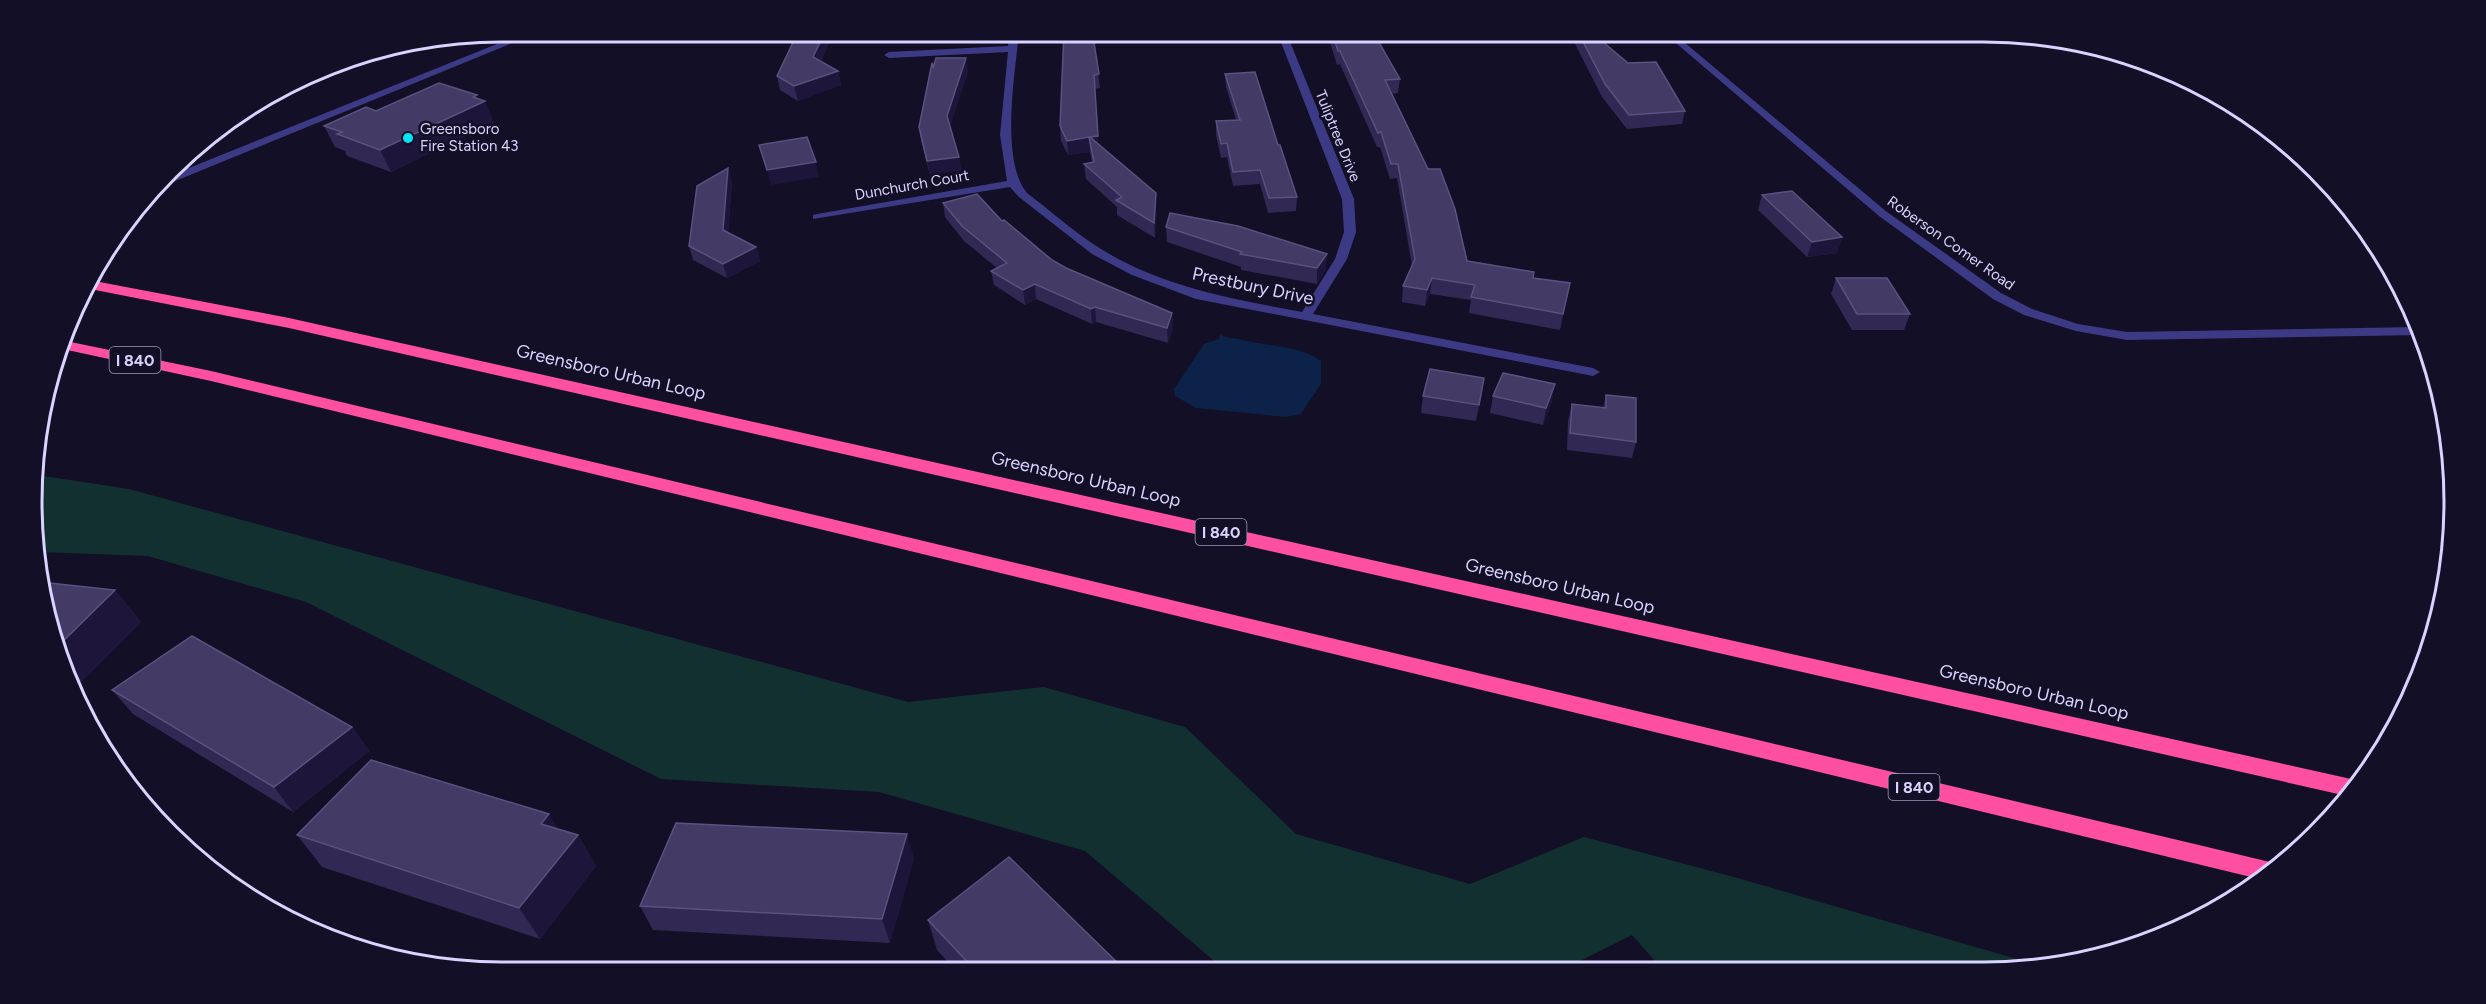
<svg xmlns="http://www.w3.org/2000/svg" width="2486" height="1004" viewBox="0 0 2486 1004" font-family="Figtree,sans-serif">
  <rect width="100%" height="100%" fill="#130f26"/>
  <!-- green -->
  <path fill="#12302f" d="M37,475l92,14 779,213 136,-15 141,40 111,107 174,50 114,-47 157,42 307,89 -386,1 -30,-34 -70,35 -336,1 -141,-120 -206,-59 -218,-13 -355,-177 -158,-46 -109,-4z"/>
  <!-- water -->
  <path fill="#0c2248" d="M1220,334c8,6 14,3 23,6 22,6 61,6 78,21v23l-20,30 -15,3 -90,-9 -21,-12 -1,-7 30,-45 15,-5z"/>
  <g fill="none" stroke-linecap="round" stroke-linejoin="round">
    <!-- minor -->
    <g fill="#3d3a85" fill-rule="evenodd">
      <path d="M1009,32h10c-4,42 -19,128 8,161 24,18 48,40 74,56 61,38 132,50 201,63l33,-53 9,-27 -2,-33 -65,-167h9l68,167 2,33 -9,27 -34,55 280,54 7,4 -7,4 -397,-77 -64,-24 -40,-21 -73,-57 -9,-10 -197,32v-4l4,-1 190,-33 -7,-46 8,-83 -119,6 -5,-3 5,-3 119,-6z"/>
      <path d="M1663,32h9l215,180 114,81 31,16 46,15 49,8 291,-5 3,8 -294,5 -51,-9 -52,-16 -31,-16 -114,-83z"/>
    </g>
    <!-- tertiary -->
    <path fill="#3d3a85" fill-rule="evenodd" d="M527,32h12l-371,152 -6,1 7,-9z"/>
    <!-- motorway -->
    <g fill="#ff4fa3" fill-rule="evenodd">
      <path d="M89,280l200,38 2071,463 -13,15 -2058,-468 -204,-40z"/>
      <path d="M61,340l150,31 2059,491 9,4 -20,13 -2048,-498 -153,-33z"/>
    </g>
  </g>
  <!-- wall -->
  <g fill="#312854">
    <path d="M635,32h69l-21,9 -5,-2 -8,4z"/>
    <path d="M798,32l59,2 -28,8 -8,19 17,10 3,14 -43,16 -18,-11 -3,-14z"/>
    <path d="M1061,32h34l-1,8 6,48 -5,1 3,55 58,49v15l-1,30 -38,-23v-8l-31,-28 -2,-15 8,-2 -2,-10 -22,3 -7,-14 -1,-15 4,-82h-1z"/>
    <path d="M1327,32h46l27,47 -2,14 -7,1 76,167 66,17 37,5 -10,47 -91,-17 2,-13 -41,-6 -5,12 -23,-4 1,-16 9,-20 -15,-88 -7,1 -10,-32h-3l-37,-83 -3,1z"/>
    <path d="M1569,32h22l94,79 -3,13 -55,5 -25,-32z"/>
    <path d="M933,68l35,3 -18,55 12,44 -32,5 -9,-34 -2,-14z"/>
    <path d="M1225,74l53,71 19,52 -1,14 -28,2 -8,-29 -27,2 -6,-29 -6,1 -5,-23v-14l20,-1 -10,-33z"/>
    <path d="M478,98l16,24 -103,50 -44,-16 -2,-5 -10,-4 -11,-21 52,-15z"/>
    <path d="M732,181l-4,52 28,14 4,14 -33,17 -34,-18 -4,-14z"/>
    <path d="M1762,195l80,42 -5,16 -30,4 -49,-47z"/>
    <path d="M943,203l59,18 50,39 14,8 106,45 1,15 -5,15 -72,-21 -4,2 -56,-25 -11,6 -31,-20 -3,-14 6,-3 -33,-27 -19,-24z"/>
    <path d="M1166,227l160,42 -9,15 -76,-14v-3l-74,-25z"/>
    <path d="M1836,278l74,36 -6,16h-52l-21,-36z"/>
    <path d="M1482,394l-6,27 -55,-8 2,-17z"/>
    <path d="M1606,395l30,47 -4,16 -65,-8 1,-29 4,-17 31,4z"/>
    <path d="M1493,396l59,5 -9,24 -53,-12z"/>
    <path d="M115,590l26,32 -59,59 -16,-2 -25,-85z"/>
    <path d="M112,690l240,37 17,24 -76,61 -160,-98z"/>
    <path d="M558,829l20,6 18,31 -56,73 -218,-72 -25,-32z"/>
    <path d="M914,858l-24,85 -237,-13 -13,-24z"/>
    <path d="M928,920l198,51h-170l-19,-21z"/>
  </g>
  <!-- shaded-wall -->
  <g fill="#1d163a">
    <path d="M666,32h9l3,7 -8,4z"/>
    <path d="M680,32h24l-21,9z"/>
    <path d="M825,32h31l1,2 -28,8 -13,29 -3,-14z"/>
    <path d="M966,58l2,13 -19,58 -2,-13z"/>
    <path d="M838,71l3,14 -43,16 -4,-15z"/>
    <path d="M1094,75l5,76 -9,-14z"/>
    <path d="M477,95l3,8 5,-2 9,21 -103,50 -11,-22z"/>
    <path d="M1089,137l1,15 -22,3 -1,-14z"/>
    <path d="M959,157l3,13 -32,5 -3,-14z"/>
    <path d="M816,162l3,15 -48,8 -4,-15z"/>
    <path d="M728,168l4,13 -5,63 -4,-14z"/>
    <path d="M1156,193v15l-1,30 -1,-15z"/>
    <path d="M1842,237l-5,16 -30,4 5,-15z"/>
    <path d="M756,247l4,14 -33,17 -4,-14z"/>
    <path d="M1327,254l-1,15 -9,15v-16z"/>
    <path d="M1432,278l-2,16 -5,12 2,-16z"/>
    <path d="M1035,284l1,15 -11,6 -2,-15z"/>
    <path d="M1095,307l1,15 -4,2 -1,-15z"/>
    <path d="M1172,313l1,15 -5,15 -1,-15z"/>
    <path d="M1484,378l-2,16 -6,27 3,-16z"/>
    <path d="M1555,384l-3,17 -9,24 3,-17z"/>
    <path d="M115,590l26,32 -59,59 -23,-28 -2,-6z"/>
    <path d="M352,727l17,24 -76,61 -19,-25z"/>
    <path d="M549,814l19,31 -27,-21z"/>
    <path d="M907,834l7,24 -24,85 -8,-24z"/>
    <path d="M578,835l18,31 -56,73 -21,-31z"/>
  </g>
  <!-- building -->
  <g fill="#433a66" stroke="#5a527e" stroke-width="1.5">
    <path d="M798,32h27l-12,25 25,14 -44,15 -17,-10z"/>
    <path d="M1064,32h28l-1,4h2l6,38 -5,1 4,61 -8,1 66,56 -2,30 -38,-23 6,-3 -38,-33 10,-2 -5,-25 -22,4 -7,-15z"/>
    <path d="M1332,32h41l27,47 -15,1 43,89h12l15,40 12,52 67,11 -1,6 37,5 -7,31 -92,-17 4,-12 -43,-7 -5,12 -24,-4 12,-27 -17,-95h-7l-10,-32 -3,1 -38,-82h-2z"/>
    <path d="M1578,32h13l37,31 28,-1 29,49 -56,4 -24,-31z"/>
    <path d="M936,58h30l-19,58 12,41 -32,4 -8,-34 13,-64 1,5z"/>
    <path d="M1255,72l23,73h2l17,52 -28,1 -9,-28 -27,2 -6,-29 -6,1 -5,-23 24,-1 -15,-46z"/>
    <path d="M439,83l38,12 -4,2 12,4 -105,49 -43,-16 5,-2 -18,-6 42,-19 10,4z"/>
    <path d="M807,137l9,25 -49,8 -8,-25z"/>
    <path d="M728,168l-5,62 33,17 -33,17 -34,-18 8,-60z"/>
    <path d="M1792,191l50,46 -30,5 -50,-47z"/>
    <path d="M977,194l25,27 2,-1 48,40 14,8 106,45 -5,15 -72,-21 -4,2 -56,-25 -12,6 -32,-19 16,-8 -45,-37 -19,-23z"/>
    <path d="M1170,213l68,13 89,28 -10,14 -77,-14 2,-2 -76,-25z"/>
    <path d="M1836,278h51l23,36h-53z"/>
    <path d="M1430,369l54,9 -5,27 -56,-9z"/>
    <path d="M1503,373l52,11 -9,24 -53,-12z"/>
    <path d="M1606,395l30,3v44l-66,-9 2,-29 34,4z"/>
    <path d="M40,582l75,8 -58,57 -16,-53z"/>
    <path d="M192,636l160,91 -78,60 -162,-97z"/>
    <path d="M371,760l178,54 -8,10 37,11 -59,73 -222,-73z"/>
    <path d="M676,823l231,11 -25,85 -242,-13z"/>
    <path d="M1009,857l117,114h-150l-48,-51z"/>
  </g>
  <!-- markers -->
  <circle fill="#00e5ff" stroke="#130f26" stroke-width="2" cx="408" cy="138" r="6"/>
  <g text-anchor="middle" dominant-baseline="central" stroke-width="5" stroke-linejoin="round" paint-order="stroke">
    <!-- far-poi labels -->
    <g font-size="15" fill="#d9d4ff" stroke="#130f26" text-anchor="start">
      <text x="420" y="129">Greensboro<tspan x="420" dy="17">Fire Station 43</tspan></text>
    </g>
    <!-- far-street labels -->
    <g font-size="15" fill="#d9d4ff" stroke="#130f26">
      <text transform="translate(1338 136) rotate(68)">Tuliptree Drive</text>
      <text transform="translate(912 185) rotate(-10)">Dunchurch Court</text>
      <text transform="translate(1951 243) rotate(35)">Roberson Comer Road</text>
    </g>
    <!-- shield labels -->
    <g fill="#130f26" stroke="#9e99be" stroke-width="1.5">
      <rect x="109.5" y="347" width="51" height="26" rx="4.5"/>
      <rect x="1195.5" y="519" width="51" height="26" rx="4.5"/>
      <rect x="1888.5" y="774" width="51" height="26" rx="4.5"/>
    </g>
    <g font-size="16" font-weight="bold" fill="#d9d4ff">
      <text x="135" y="360">I 840</text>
      <text x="1221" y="532">I 840</text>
      <text x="1914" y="787">I 840</text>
    </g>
    <!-- street labels -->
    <g font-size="18" fill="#d9d4ff" stroke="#130f26">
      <text transform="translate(1253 286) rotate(12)">Prestbury Drive</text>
      <text transform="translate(611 372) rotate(13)">Greensboro Urban Loop</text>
      <text transform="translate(1086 479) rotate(13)">Greensboro Urban Loop</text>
      <text transform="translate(1560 586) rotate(13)">Greensboro Urban Loop</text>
      <text transform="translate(2034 692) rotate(13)">Greensboro Urban Loop</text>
    </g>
  </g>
  <!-- crop -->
  <path d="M0 0H2486V1004H0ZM502 42H1984A460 460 0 0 1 2444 502V502A460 460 0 0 1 1984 962H502A460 460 0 0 1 42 502V502A460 460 0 0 1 502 42Z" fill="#130f26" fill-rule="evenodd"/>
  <path fill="none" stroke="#d9d4ff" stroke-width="3" d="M502 42H1984A460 460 0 0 1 2444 502V502A460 460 0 0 1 1984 962H502A460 460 0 0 1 42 502V502A460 460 0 0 1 502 42Z"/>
</svg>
